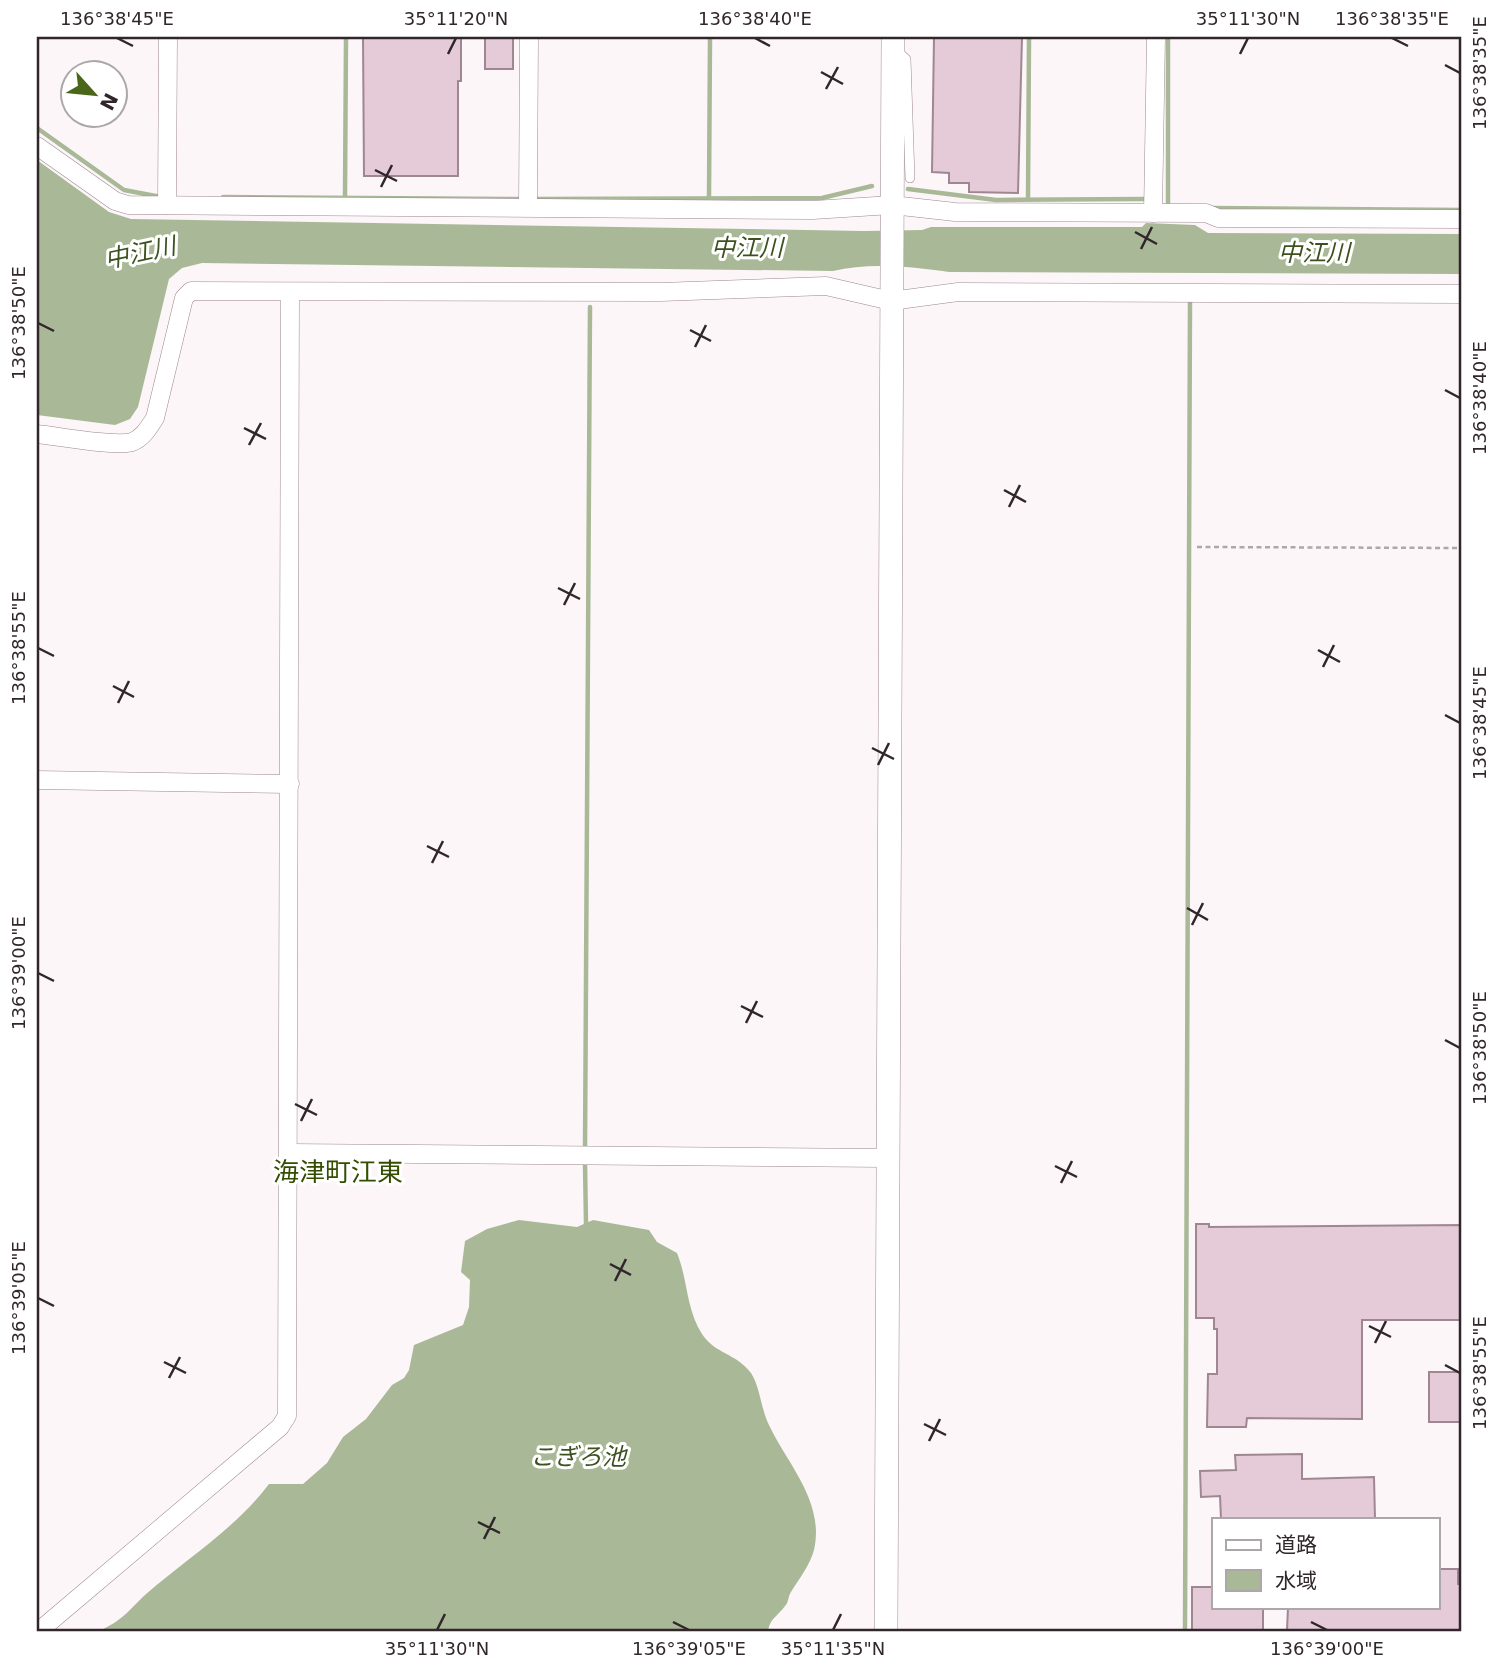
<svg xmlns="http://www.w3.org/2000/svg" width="1499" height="1668" viewBox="0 0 1499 1668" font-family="'DejaVu Sans','Noto Sans JP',sans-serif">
  <rect width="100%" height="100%" fill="#fcf6f9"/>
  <!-- water -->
  <g fill="#a9b997">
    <path d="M37,160l72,52 22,7 733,12 58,-1 9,-3h211l4,-4 49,2 13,8 254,1v40l-513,-2c-37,-5 -79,-10 -116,-1l-631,-8 -20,5 -13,11 -31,128 -8,12 -15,6 -78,-10z"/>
    <path d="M519,1220l58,7 16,-7 56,10 8,12 20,11c11,27 9,56 25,81 13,20 34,19 49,39 9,14 10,35 17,50 19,41 57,78 46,127 -4,15 -15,29 -23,42 -3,4 -2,10 -6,14 -7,10 -15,12 -17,25h-669c24,-11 28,-19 46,-36 42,-37 89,-65 124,-111h34l24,-21 16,-26 23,-18 26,-34 12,-7 5,-8 5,-25 49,-20 6,-18 1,-27 -9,-8 4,-31 22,-12z"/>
  </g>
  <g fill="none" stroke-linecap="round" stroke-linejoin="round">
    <!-- stream -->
    <g stroke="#a9b997" stroke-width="4.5">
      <path d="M37,128l87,62 37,7"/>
      <path d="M908,189l88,11 149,-1"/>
      <path d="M345,196l1,-159"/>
      <path d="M223,197l297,2"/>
      <path d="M709,197l1,-160"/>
      <path d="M535,199l287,-1 50,-12"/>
      <path d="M1028,199l1,-162"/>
      <path d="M1168,207v-170"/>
      <path d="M1211,208l251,2"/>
      <path d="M585,1150l5,-843"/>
      <path d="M585,1163l1,61"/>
      <path d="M1185,1631l5,-1332"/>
    </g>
  </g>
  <!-- building -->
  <g fill="#e5cbd7" stroke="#9f8792" stroke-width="2">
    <path d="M363,37h98v44h-3v95h-94z"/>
    <rect x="485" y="37" width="28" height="32"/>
    <path d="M934,37h88l-4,156 -49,-1v-9h-20v-10l-17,-1z"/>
    <path d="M1196,1224h13v3l253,-2v95h-100v99l-115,-1 -1,9h-39l1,-53h9v-45h-3v-11h-18z"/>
    <rect x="1429" y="1372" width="33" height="50"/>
    <path d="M1302,1454v25l72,-2 1,42h-154l-1,-23 -19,1 -1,-26 36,-1 -1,-15z"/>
    <path d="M1438,1569h20v15h4v47h-175l1,-24h150z"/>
    <path d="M1192,1587h22v20h49v24h-71z"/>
  </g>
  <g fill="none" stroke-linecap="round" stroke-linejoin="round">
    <defs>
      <path id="service" d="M896,50l10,9 4,119"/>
      <g id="minor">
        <path d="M37,146l78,55 13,4 685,5 79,-5 63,7 251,1 12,5 244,1"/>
        <path d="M167,205l1,-168"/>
        <path d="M528,207l1,-170"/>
        <path d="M1153,213l3,-176"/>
        <path d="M37,434c21,2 76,13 95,8 11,-4 17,-15 23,-24l29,-120 7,-7 470,1 165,-6 65,15 67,-9 504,2"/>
        <path d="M37,780l253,4"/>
        <path d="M289,1153l597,5"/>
        <path d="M39,1631l241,-204 7,-11 3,-1124"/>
      </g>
      <path id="tertiary" d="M886,1631l7,-1594"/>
    </defs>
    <!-- service casing -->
    <use href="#service" stroke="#9e8691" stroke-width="10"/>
    <!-- minor casing -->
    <use href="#minor" stroke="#9e8691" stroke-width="19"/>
    <!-- tertiary casing -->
    <use href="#tertiary" stroke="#9e8691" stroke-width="24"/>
    <!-- path -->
    <path stroke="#aea7aa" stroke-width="2.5" stroke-dasharray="5 3.5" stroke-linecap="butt" d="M1197,547l265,1"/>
    <!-- service -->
    <use href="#service" stroke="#fff" stroke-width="9"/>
    <!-- minor -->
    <use href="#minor" stroke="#fff" stroke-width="18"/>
    <!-- tertiary -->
    <use href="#tertiary" stroke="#fff" stroke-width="23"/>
  </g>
  <!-- ticks -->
  <path fill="none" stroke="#30262b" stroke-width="2.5" d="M117,38l16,8M755,38l15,8M1392,38l16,8M448,54l8,-16M1240,54l8,-16M1445,65l15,8M821,72l22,12M826,89l12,-22M375,170l22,11M381,187l11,-22M1135,232l22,12M1141,249l11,-22M38,323l16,8M690,330l21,11M695,347l11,-22M1445,390l15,8M244,428l22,11M249,445l12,-22M1004,490l22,12M1009,507l11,-22M558,588l22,11M564,605l11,-22M38,648l16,8M1318,650l22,12M1323,667l11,-22M113,686l21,11M118,703l11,-22M1445,715l15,8M872,748l22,11M878,765l11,-22M427,846l22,11M432,863l11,-22M1187,908l21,12M1192,925l11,-22M38,973l16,8M741,1006l22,11M746,1023l11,-22M1445,1040l15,8M295,1104l22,11M301,1121l11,-22M1055,1166l22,11M1061,1183l11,-22M610,1264l21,11M615,1281l11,-22M38,1298l16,8M1369,1326l22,11M1375,1343l11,-22M164,1362l22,11M1445,1365l15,8M169,1378l11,-21M924,1424l22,11M929,1441l11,-22M478,1522l22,11M484,1539l11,-22M673,1622l16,8M1311,1622l16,8M437,1630l8,-16M833,1630l8,-16"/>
  <g text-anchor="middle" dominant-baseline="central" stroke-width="6" stroke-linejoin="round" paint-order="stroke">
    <!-- water labels -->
    <g font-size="24" font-style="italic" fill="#3c511e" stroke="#fff">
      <text x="747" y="248">中江川</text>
      <text transform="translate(140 253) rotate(-12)">中江川</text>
      <text x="1314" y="253">中江川</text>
      <text x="578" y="1457">こぎろ池</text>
    </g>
    <!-- quarter labels -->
    <g font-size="26" fill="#334d01" stroke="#fff">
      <text x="338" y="1172">海津町江東</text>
    </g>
  </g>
  <!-- border -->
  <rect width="1499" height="1668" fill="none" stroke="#ffffff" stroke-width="77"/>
  <!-- legend -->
  <rect x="1212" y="1518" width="228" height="91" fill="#ffffff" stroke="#aca8aa" stroke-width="2"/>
  <rect x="1226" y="1540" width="35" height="10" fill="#ffffff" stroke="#aca8aa" stroke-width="2"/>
  <text x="1275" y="1552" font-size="21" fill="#30262b">道路</text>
  <rect x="1226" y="1570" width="35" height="21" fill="#a9b997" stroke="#aca8aa" stroke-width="2"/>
  <text x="1275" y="1588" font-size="21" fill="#30262b">水域</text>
  <!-- north arrow -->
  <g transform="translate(94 94) rotate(117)"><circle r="33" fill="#ffffff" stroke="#aca8aa" stroke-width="2"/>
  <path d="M0-5L12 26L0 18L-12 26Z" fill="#496619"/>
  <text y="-10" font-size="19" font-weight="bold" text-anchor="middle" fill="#30262b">N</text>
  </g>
  <rect x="38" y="38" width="1422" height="1592" fill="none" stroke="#30262b" stroke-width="2.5"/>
  <g font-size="18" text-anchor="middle" fill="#30262b">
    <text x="117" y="25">136°38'45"E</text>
    <text x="456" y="25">35°11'20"N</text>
    <text x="755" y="25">136°38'40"E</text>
    <text x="1248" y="25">35°11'30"N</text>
    <text x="1392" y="25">136°38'35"E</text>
    <text transform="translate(1480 73) rotate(-90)" y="6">136°38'35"E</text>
    <text transform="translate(19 323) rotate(-90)" y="6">136°38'50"E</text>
    <text transform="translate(1480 398) rotate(-90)" y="6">136°38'40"E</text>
    <text transform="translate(19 648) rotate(-90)" y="6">136°38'55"E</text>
    <text transform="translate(1480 723) rotate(-90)" y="6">136°38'45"E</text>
    <text transform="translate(19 973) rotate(-90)" y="6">136°39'00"E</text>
    <text transform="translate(1480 1048) rotate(-90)" y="6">136°38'50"E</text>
    <text transform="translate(19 1298) rotate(-90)" y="6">136°39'05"E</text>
    <text transform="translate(1480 1373) rotate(-90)" y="6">136°38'55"E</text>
    <text x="437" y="1655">35°11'30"N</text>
    <text x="689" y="1655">136°39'05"E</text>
    <text x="833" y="1655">35°11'35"N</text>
    <text x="1327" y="1655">136°39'00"E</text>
  </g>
</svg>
